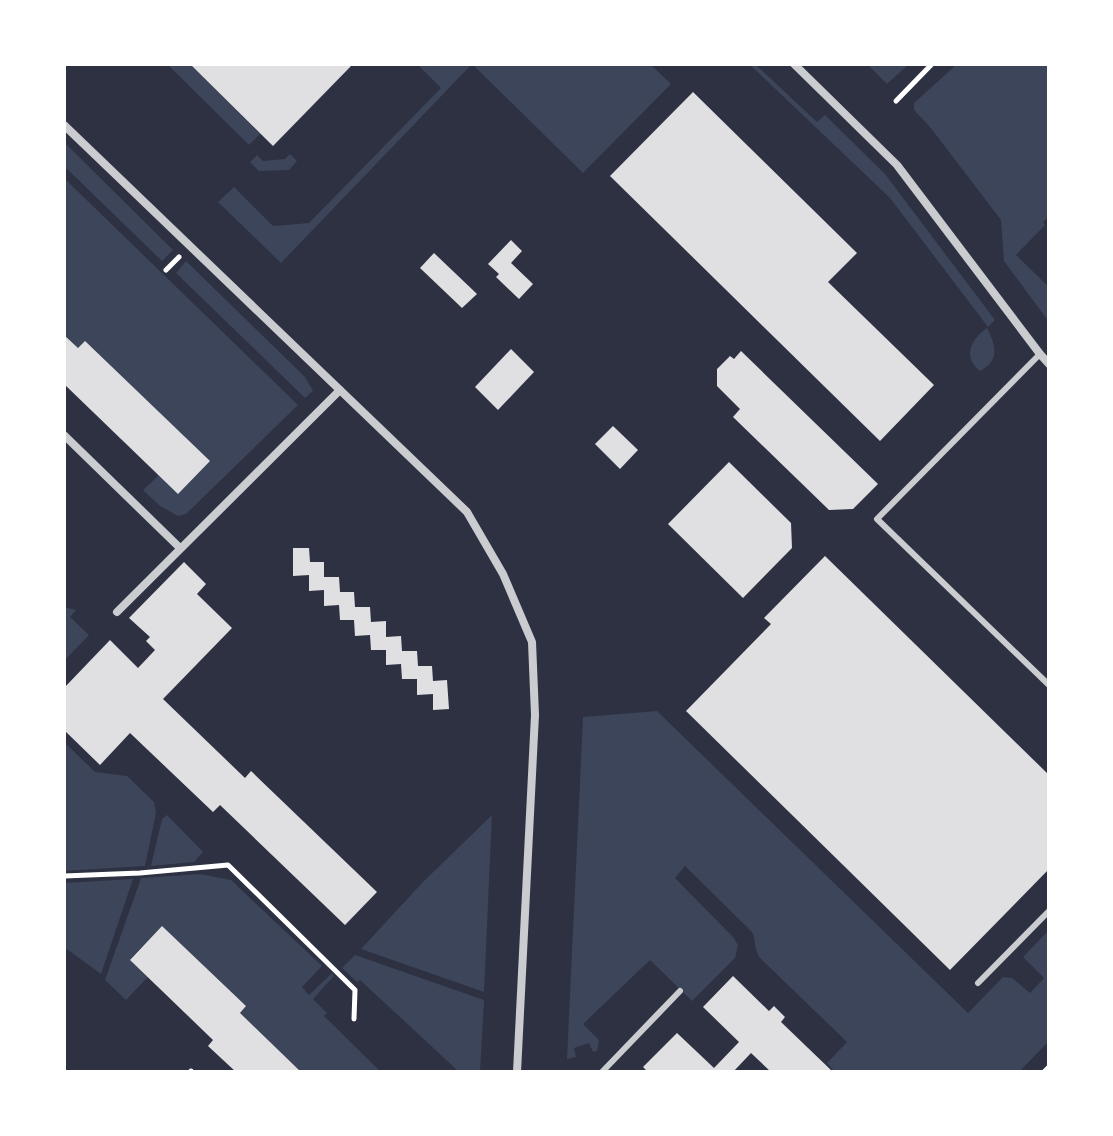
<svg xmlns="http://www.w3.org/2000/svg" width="1113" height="1136" viewBox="0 0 1113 1136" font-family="Montserrat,sans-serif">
  <rect width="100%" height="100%" fill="#2d3142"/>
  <!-- green -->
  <g fill="#3c4559">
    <path d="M167,64h23l70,70 -11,11z"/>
    <path d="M417,64h233l21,20 -88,89 -111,-109 -191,199 -63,-61 16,-15 39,39 36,-3 132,-135z"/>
    <path d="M749,64h6l62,58 8,-7 60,59 110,146 -7,7 -98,-129z"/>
    <path d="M867,64h42l-22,20z"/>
    <path d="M957,64h92v152l-6,6 2,3 -29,30 33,32v35l-45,-61 -3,-41 -71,-93 -16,-17v-7z"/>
    <path d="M64,142l109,108 -11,11 -98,-95z"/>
    <path d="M290,154l7,7 -8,9 -30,1 -9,-9 7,-7 6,6 22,-2z"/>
    <path d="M64,178l234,227 -112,109 -8,2 -18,-10 -17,-16 16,-15 -81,-127 -14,-13z"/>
    <path d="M186,261l119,116 8,14 -8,7 -129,-125z"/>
    <path d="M987,328c9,18 13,32 -7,43 -18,-14 -9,-32 7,-43z"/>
    <path d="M64,607l12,3 -6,7 19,18 -25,26z"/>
    <path d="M657,711l311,302 35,-36 9,1 18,15 14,-15 -21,-21 26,-27v111l-30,31h-184l-8,-9 20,-21 -88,-85c-5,-9 -3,-17 -7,-25l-67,-66 -10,12 58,59 5,8 -3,13 -43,43 -42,-41 -67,64 16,16 -2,11 -4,1 -4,-9 -15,5 2,9 -9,2 16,-342z"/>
    <path d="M64,742l31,30 32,4 27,26 2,11 -11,53 -81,5z"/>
    <path d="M167,815l36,37 -9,10 -43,4 11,-47z"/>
    <path d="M492,815l-8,177 -123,-43 62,-67z"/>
    <path d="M200,874l31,6 91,86 -20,21 7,8 23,-22 2,3 -21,23 14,14 -3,3 57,56h-80l-61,-59 6,-7 -84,-80 -32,33 18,18 -22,23 -21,-20 36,-102z"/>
    <path d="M133,879l-32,95 -37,-27v-64z"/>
    <path d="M355,955l129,45 -4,72h-25l1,-3 -96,-89 -3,2 -15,-14z"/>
  </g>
  <!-- building -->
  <g fill="#e0e0e3">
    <path d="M190,64h163l-80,82z"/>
    <path d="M693,92l164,161 -29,29 106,103 -54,56 -270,-265z"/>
    <path d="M511,240l11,11 -11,12 22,21 -14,15 -23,-22 3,-3 -11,-10z"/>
    <path d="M434,253l43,41 -15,14 -42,-40z"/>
    <path d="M64,335l14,13 7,-7 125,120 -32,33 -114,-110z"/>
    <path d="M511,349l23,23 -36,38 -23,-23z"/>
    <path d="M741,351l137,133 -25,25 -24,1 -96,-93 7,-8 -23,-23v-17l13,-13 4,3z"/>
    <path d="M613,426l25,24 -18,19 -25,-25z"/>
    <path d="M729,462l62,61 1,25 -49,50 -75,-74z"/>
    <path d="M293,548h16l1,14h14v15h15l1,15h14l1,15h15l1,15 15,-1v16l15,-1 1,15h15l1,15h14l1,15 14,-1 2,29 -16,1v-16l-16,1v-16h-15l-1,-15 -15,1v-15h-15l-1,-15 -15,1 -1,-16h-14l-1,-15 -15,1v-16l-15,1v-16l-16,1z"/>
    <path d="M825,556l224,219v94l-99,101 -264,-259 85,-87 -7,-6z"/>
    <path d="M184,562l22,22 -9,10 35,34 -69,71 82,79 6,-7 126,121 -32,33 -125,-120 -7,7 -83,-79 -30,32 -36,-35v-42l46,-48 28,28 17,-18 -9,-9 4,-4 -21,-19z"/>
    <path d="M162,926l84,80 -6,7 61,59h-65l-28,-26 5,-6 -83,-80z"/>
    <path d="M733,976l36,35 5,-5 11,11 -4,5 52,50h-62l-20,-19 -18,19h-85l-5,-5 34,-34 37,35 25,-26 -36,-35z"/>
  </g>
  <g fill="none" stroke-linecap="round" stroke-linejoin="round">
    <!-- path -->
    <g stroke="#fff" stroke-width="5">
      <path d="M896,101l36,-37"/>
      <path d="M166,270l13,-13"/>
      <path d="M64,876l76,-3 88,-8 127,125 -1,29"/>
      <path d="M191,1072v-1"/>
      <path d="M1044,1072l5,-5"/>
    </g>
    <!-- service -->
    <g stroke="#caccd0" stroke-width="6">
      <path d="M1040,354l-163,165 172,166"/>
      <path d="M978,983l71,-72"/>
      <path d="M602,1072l78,-81"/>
    </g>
    <!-- minor -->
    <g stroke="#caccd0" stroke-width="8">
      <path d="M794,64l103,101 143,189 9,10"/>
      <path d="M64,125l403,387 36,62 29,68 3,73 -18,357"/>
      <path d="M64,435l116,113"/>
      <path d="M117,612l223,-222"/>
    </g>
  </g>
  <!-- border -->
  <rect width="1113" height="1136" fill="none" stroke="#ffffff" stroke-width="132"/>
</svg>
